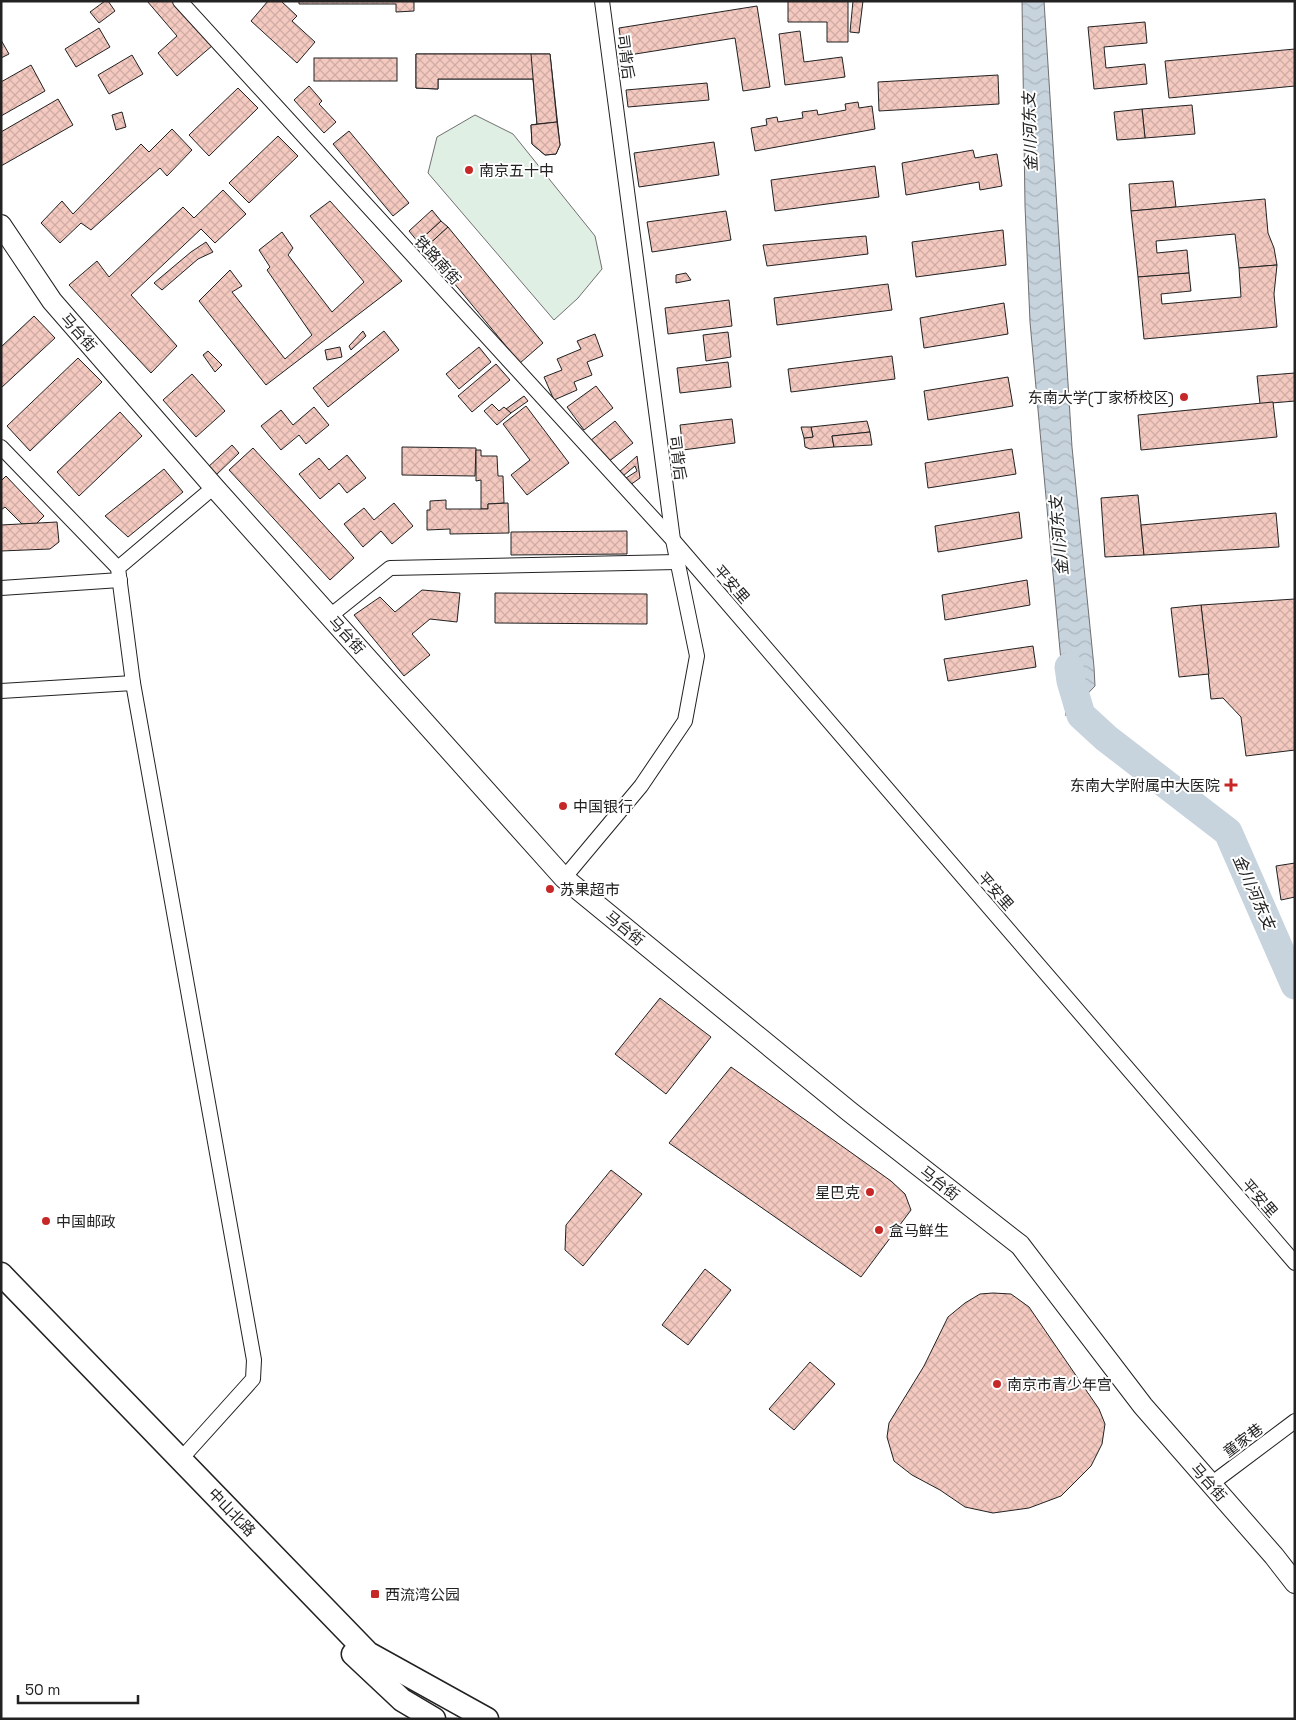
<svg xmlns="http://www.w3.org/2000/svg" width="1296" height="1720" viewBox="0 0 1296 1720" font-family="'Space Grotesk','Noto Sans SC',sans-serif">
  <defs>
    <pattern id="water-waves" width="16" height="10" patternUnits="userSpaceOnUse" patternTransform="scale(1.25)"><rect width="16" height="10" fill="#c7d3dd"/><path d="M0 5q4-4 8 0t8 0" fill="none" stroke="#abb5bd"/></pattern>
    <pattern id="building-cross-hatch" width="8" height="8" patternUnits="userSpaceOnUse" patternTransform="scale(1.25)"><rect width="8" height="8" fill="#f3c9c0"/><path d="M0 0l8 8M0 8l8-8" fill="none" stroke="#d0aca5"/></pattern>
  </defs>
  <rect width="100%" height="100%" fill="#fff"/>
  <!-- grass -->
  <path fill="#e0efe3" stroke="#6f6f6f" d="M475,115l38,19 82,102 7,33 -24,29 -24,22 -126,-147 9,-36z"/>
  <!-- water -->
  <path fill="url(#water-waves)" stroke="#6f6f6f" d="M1022,1h22l28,446 22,220 1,19 -29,30 -36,-394 -5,-116z"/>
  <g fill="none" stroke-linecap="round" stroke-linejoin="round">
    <!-- river -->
    <path stroke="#c7d3dd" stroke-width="29" d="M1069,667l2,14 10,34 25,23 122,94 67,153"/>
  </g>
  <!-- building -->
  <g fill="url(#building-cross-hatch)" stroke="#222" fill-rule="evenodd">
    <path d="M105,1h3l7,10 -16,12 -9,-11z"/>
    <path d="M147,1h41l32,38 -43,37 -19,-23 19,-17z"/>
    <path d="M268,1h13l16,15 -5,5 23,21 -18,21 -46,-42z"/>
    <path d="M299,1h115v10l-18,1v-8h-97z"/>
    <path d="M788,1h60v41h-21v-20h-39z"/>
    <path d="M853,1h10l-4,32 -9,-1z"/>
    <path d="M757,6l13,81 -27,4 -8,-53 -112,18 -4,-28z"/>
    <path d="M1145,22l2,21 -43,4 2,21 39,-4 2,20 -53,5 -6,-62z"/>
    <path d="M99,28l11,19 -34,20 -11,-18z"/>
    <path d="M800,31l4,31 38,-5 3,20 -60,8 -6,-51z"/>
    <path d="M1,40l8,14 -8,4z"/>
    <path d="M1295,49v37l-126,12 -4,-37z"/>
    <path d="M416,54h115l3,25h-96v10l-22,-1z"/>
    <path d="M416,54h134l10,91 -4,9 -11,1 -13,-11 -1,-19 6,-1 -4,-45h-95v10l-22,-1z"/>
    <path d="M531,54h19l7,68 -20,2z"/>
    <path d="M132,55l11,19 -34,20 -11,-19z"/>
    <rect x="314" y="58" width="83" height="23"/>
    <path d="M31,65l14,26 -44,25v-34z"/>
    <path d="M998,75l1,29 -120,7 -1,-29z"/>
    <path d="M707,83l2,17 -81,7 -2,-17z"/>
    <path d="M309,86l13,15 -3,3 17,18 -12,11 -30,-33z"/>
    <path d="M238,88l20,20 -49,48 -20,-21z"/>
    <path d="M58,99l15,26 -72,41v-34z"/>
    <path d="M858,102l1,6 13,-2 3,23 -120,22 -4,-23 16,-3 -1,-6 11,-2 1,5 25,-4 -1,-6 15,-2 1,5 28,-5 -1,-6z"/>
    <path d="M1192,105l3,29 -50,4 -3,-29z"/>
    <path d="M1142,109l3,29 -28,2 -3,-28z"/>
    <path d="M122,112l4,15 -10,3 -4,-15z"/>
    <path d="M557,122l3,23 -4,9 -11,1 -13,-11 -1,-19z"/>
    <path d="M172,129l20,21 -25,26 -7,-8 -69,62 -10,-7 -21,20 -19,-20 21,-22 11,13 68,-70 8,8z"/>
    <path d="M349,131l60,72 -16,13 -60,-72z"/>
    <path d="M278,136l20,20 -49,47 -20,-20z"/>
    <path d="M714,142l5,33 -80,12 -5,-34z"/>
    <path d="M973,150l2,8 22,-4 5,32 -22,4 -1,-8 -73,13 -4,-32z"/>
    <path d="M875,166l4,31 -104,14 -4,-31z"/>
    <path d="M1173,181l3,26 -45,4 -2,-27z"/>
    <path d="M223,190l23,24 -31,29 -14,-14 -70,66 46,51 -26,27 -82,-88 28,-24 12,16 74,-70 11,11z"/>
    <path d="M1265,199l3,34 6,15 3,17 -38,3 -4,-34 -79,7 1,12 30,-3 2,23 -51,4 -7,-66z"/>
    <path d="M330,201l72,80 -136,104 -67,-84 31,-31 12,16 -10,6 53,67 27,-24 -45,-65 3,-3 -11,-17 23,-18 11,16 -5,7 44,57 32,-30 -54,-66z"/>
    <path d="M432,210l9,11 -23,21 -9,-11z"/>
    <path d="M726,211l5,29 -79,12 -5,-30z"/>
    <path d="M441,221l7,6 -23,21 -7,-6z"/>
    <path d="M448,227l95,116 -23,20 -95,-115z"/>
    <path d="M1003,230l3,35 -90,12 -4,-35z"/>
    <path d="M866,236l2,18 -101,12 -4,-21z"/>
    <path d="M206,242l7,10 -15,7 -36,31 -8,-7 37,-31z"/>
    <path d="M1277,265l-3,29 3,33 -133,12 -6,-62 51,-4 2,18 -30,3 1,10 79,-7 -2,-29z"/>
    <path d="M686,273l5,7 -15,3v-8z"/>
    <path d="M888,284l4,26 -115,15 -3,-27z"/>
    <path d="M729,300l3,26 -64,8 -3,-26z"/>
    <path d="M1004,303l4,31 -84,14 -4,-30z"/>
    <path d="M34,316l21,22 -54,50v-41z"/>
    <path d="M363,331l3,5 -15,14 -2,-4z"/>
    <path d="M384,331l15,19 -71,57 -15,-19z"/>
    <path d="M728,332l3,25 -25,4 -3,-26z"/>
    <path d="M595,334l8,22 -16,6 5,13 -18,7 3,8 -23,10 -10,-23 18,-7 -5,-11 24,-10 -4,-8z"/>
    <path d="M340,347l2,10 -15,3 -2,-10z"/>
    <path d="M479,347l12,15 -32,27 -13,-15z"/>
    <path d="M208,351l14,14 -7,7 -12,-17z"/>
    <path d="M892,356l3,23 -104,13 -3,-23z"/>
    <path d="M78,358l24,24 -72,69 -23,-25z"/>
    <path d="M728,362l3,25 -51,6 -3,-25z"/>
    <path d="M496,364l14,16 -38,32 -14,-16z"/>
    <path d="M1295,373v28l-35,3 -3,-28z"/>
    <path d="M192,374l33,37 -29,26 -33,-37z"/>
    <path d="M1008,377l5,29 -85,14 -4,-29z"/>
    <path d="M596,386l17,22 -29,22 -17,-23z"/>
    <path d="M524,396l4,5 -17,12 -5,-4z"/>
    <path d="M1273,402l4,35 -136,13 -3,-35z"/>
    <path d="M492,404l7,7 5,-4 7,6 -14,12 -13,-14z"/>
    <path d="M526,406l43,57 -42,32 -16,-20 19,-15 -27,-36z"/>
    <path d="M314,407l15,18 -23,19 -7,-9 -18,15 -20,-24 20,-16 12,15z"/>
    <path d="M120,412l22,24 -63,60 -22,-24z"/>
    <path d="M732,419l3,24 -52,7 -3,-25z"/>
    <path d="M615,421l18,22 -25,19 -18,-21z"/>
    <path d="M867,421l3,11 -38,4 2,11 -24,2 -5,-2 -1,-9 9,-1 -2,-10z"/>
    <path d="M801,427h10l2,10 -9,1z"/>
    <path d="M870,432l2,13 -38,2 -2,-11z"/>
    <path d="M232,445l7,8 -24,23 -8,-8z"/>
    <path d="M402,447l74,1 -1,28 -73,-1z"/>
    <path d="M253,448l101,110 -24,22 -101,-110z"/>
    <path d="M1012,449l4,25 -88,14 -3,-25z"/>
    <path d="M476,450h5v6h16l1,20h5l1,27 -16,1v5h-7v-29l-5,1z"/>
    <path d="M347,455l19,23 -19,15 -8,-10 -19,16 -21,-25 20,-16 10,12z"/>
    <path d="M637,456l3,22 -17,12 -5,-17zM635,466l2,5 -11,7 -3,-2z"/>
    <path d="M164,469l19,23 -55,45 -23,-21z"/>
    <path d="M6,476l38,40 -8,8h-14l-17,-17 -4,3v-29z"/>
    <path d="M1138,495l6,60 -39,2 -4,-59z"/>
    <path d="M446,500v9h42v-5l20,-1 1,30 -59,1v-5l-23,1v-20h3v-9z"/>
    <path d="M394,503l19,23 -21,18 -11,-13 -18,16 -19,-23 20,-16 10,12z"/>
    <path d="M1019,512l3,26 -84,14 -3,-26z"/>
    <path d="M1276,513l3,34 -135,8 -3,-30z"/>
    <path d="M57,522l2,20 -9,7 -49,2v-26z"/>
    <path d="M627,531v23l-116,1v-23z"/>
    <path d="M1027,580l3,25 -85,15 -3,-25z"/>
    <path d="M422,590l38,3 -3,29 -27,-3 -18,15 18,21 -26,21 -50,-61 26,-18 15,15z"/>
    <path d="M495,593l152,1v30l-152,-1z"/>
    <path d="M1295,599v151l-49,6 -5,-39 -18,-19 -12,1 -10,-94z"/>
    <path d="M1201,605l8,69 -30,3 -8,-69z"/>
    <path d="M1033,646l3,21 -88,14 -4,-22z"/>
    <path d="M1295,863v34l-14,3 -5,-34z"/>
    <path d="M660,998l51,39 -45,57 -51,-40z"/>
    <path d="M731,1067l160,114 14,13 6,16 -50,67 -192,-134z"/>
    <path d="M611,1170l31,24 -59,72 -18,-16 1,-25z"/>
    <path d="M705,1269l26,21 -43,55 -26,-20z"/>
    <path d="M993,1293l18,1 18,13 70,102 6,15 -3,20 -11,22 -30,30 -32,12 -36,5 -28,-6 -25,-17 -28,-15 -18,-14 -7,-24 2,-14 35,-57 24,-49 17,-14 15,-9z"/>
    <path d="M810,1362l25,22 -41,46 -25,-21z"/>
  </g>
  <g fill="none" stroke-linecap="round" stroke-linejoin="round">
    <defs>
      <g id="street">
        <path d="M180,1l493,539 622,723"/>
        <path d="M1,447l117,121"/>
        <path d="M1,588l119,-8"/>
        <path d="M330,616l60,-48 287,-6"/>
        <path d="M133,683l-15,-115 96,-81"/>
        <path d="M1,691l132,-8 121,677 -1,19 -72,80"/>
        <path d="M564,878l77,-92 44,-65 12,-65 -24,-116 -71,-539"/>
        <path d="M1211,1484l84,-63"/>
      </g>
      <path id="secondary" d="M1,225l51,76 162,186 350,391 286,234 170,133 123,161 131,150 21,27"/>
      <g id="primary">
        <path d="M1,1274l367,379 119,66"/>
        <path d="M353,1654l49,46 32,19"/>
      </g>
    </defs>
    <!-- street casing -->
    <use href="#street" stroke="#222" stroke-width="16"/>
    <!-- secondary casing -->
    <use href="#secondary" stroke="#222" stroke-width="22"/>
    <!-- primary casing -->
    <use href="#primary" stroke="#222" stroke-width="25"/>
    <!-- street -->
    <use href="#street" stroke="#fff" stroke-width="14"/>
    <!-- secondary -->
    <use href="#secondary" stroke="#fff" stroke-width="20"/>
    <!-- primary -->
    <use href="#primary" stroke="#fff" stroke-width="22"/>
  </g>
  <!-- markers -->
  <g fill="#c62828" stroke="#fff" stroke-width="2">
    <circle cx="469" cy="170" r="5"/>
    <circle cx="1184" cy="397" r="5"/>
    <path d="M1228.5 777.5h5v5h5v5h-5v5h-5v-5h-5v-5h5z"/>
    <circle cx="563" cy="806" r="5"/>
    <circle cx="550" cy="889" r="5"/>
    <circle cx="870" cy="1192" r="5"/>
    <circle cx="46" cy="1221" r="5"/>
    <circle cx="879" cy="1230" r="5"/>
    <circle cx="997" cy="1384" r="5"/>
    <rect x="370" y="1589" width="10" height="10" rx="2.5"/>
  </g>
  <g text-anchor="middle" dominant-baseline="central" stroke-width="4" stroke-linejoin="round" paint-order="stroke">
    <!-- street labels -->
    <g font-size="15" fill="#222" stroke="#fff">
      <text transform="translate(626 57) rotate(83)">司背后</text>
      <text transform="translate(438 260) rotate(48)">铁路南街</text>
      <text transform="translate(79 332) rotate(49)">马台街</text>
      <text transform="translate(678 458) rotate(83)">司背后</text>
      <text transform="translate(732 584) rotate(49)">平安里</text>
      <text transform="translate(347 635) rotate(48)">马台街</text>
      <text transform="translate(996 891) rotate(49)">平安里</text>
      <text transform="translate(625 928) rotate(39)">马台街</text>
      <text transform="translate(940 1183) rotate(38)">马台街</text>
      <text transform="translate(1260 1198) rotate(49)">平安里</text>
      <text transform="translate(1243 1440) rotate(-37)">童家巷</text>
      <text transform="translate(1209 1482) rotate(49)">马台街</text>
      <text transform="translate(232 1512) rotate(46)">中山北路</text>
    </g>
    <!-- poi labels -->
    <g font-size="15" fill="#222" stroke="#fff" text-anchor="start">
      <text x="479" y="170">南京五十中</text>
      <text x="1174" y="397" text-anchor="end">东南大学(丁家桥校区)</text>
      <text x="1220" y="785" text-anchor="end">东南大学附属中大医院</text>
      <text x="573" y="806">中国银行</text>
      <text x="560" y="889">苏果超市</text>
      <text x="860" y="1192" text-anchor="end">星巴克</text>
      <text x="56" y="1221">中国邮政</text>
      <text x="889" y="1230">盒马鲜生</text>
      <text x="1007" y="1384">南京市青少年宫</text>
      <text x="385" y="1594">西流湾公园</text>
    </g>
    <!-- water labels -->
    <g font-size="16" font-style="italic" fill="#222" stroke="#fff">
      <text transform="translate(1030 132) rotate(-92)">金川河东支</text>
      <text transform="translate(1059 536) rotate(-95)">金川河东支</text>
      <text transform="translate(1254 892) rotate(66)">金川河东支</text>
    </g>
  </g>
  <!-- border -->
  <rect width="1296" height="1720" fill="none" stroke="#222222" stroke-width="5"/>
  <!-- scale -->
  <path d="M18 1695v8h120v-8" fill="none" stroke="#222222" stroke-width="2.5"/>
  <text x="25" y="1695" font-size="15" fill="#222222" stroke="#ffffff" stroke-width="4" paint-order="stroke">50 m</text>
</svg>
